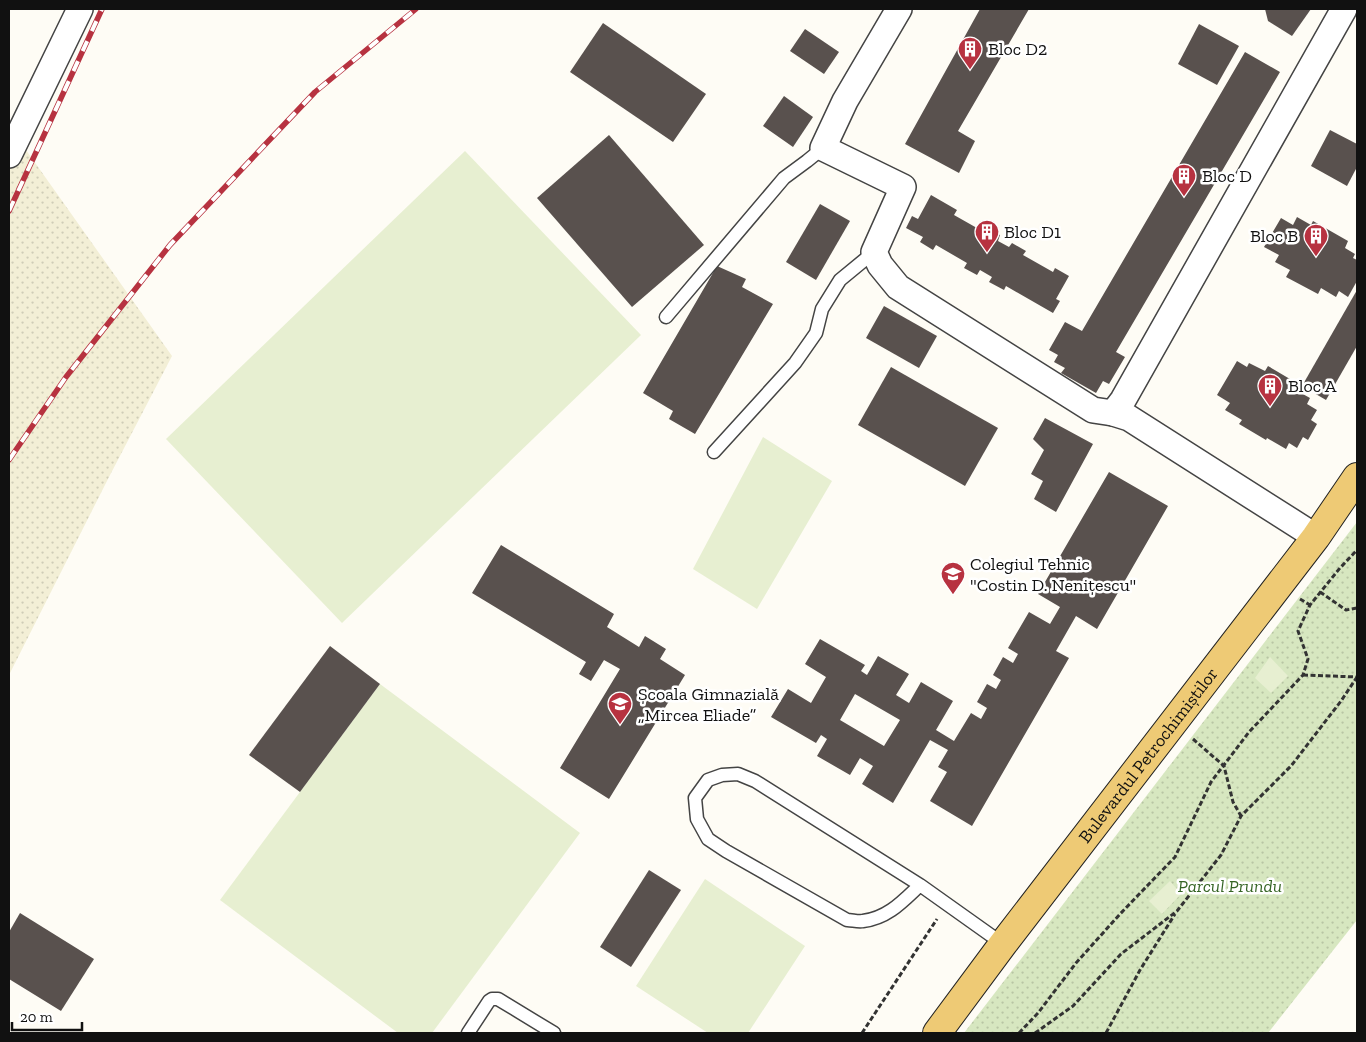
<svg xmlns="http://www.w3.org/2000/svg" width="1366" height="1042" viewBox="0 0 1366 1042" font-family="'Zilla Slab',serif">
  <defs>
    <pattern id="farmland-dots" width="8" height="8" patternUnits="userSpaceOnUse" patternTransform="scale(1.25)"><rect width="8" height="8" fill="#f3efd6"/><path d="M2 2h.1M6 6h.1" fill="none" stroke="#cfccb7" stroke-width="1.8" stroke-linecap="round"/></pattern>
    <pattern id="park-dots" width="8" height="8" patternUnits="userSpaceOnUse" patternTransform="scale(1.25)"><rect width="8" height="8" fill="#d7e7c0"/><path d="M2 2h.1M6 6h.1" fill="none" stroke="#b8c5a4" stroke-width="1.8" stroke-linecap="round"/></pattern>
  </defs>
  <rect width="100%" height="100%" fill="#fefcf5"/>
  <!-- farmland -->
  <path fill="url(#farmland-dots)" d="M9,126l163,230 -63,121 -100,198z"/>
  <!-- park -->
  <path fill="url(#park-dots)" d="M1357,522v398l-89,113h-304z"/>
  <!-- pitch -->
  <g fill="#e7efd1">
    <path d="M465,151l176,184 -299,288 -176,-184z"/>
    <path d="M763,437l69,44 -75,128 -64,-40z"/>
    <path d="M1270,657l18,19 -17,17 -16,-15z"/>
    <path d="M380,684l200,149 -148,200h-34l-178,-133z"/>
    <path d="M705,879l100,67 -57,87h-40l-72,-47z"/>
    <path d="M1170,881l11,13 -19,20 -13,-13z"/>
  </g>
  <!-- building -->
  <g fill="#59514e" fill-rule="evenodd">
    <path d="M980,9h49l-71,122 17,10 -16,32 -54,-29z"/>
    <path d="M1265,9h46l-19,27 -24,-15z"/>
    <path d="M603,23l103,71 -33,48 -103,-70z"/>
    <path d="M1199,24l40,22 -22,39 -39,-21z"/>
    <path d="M805,29l34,23 -15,22 -34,-23z"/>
    <path d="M1245,52l35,20 -164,280 9,5 -16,27 -6,-3 -7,12 -35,-20 4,-5 -11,-6 4,-7 -9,-5 16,-28 17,9z"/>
    <path d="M784,96l29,21 -20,30 -30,-21z"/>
    <path d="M1330,130l27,14v23l-10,19 -36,-20z"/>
    <path d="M609,135l95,110 -72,62 -95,-109z"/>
    <path d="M931,195l26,15 -3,5 30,17 3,-4 13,7 -2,6 11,6 3,-4 14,8 -3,4 30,17 2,-4 14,8 -13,23 4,2 -7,12 -47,-27 -2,4 -15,-8 3,-5 -12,-7 -3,5 -13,-7 3,-5 -31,-18 -3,5 -13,-8 3,-5 -17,-9 6,-12 6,3z"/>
    <path d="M820,204l30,17 -34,59 -30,-18z"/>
    <path d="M1297,217l14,8 2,-4 35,20 -3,7 10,6 -2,4 4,2v21l-9,16 -9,-6 -3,6 -15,-9 -3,6 -32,-17 4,-7 -15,-8 4,-7 -15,-8 17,-29 12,7z"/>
    <path d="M717,266l29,13 -4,8 31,17 -78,130 -26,-15 4,-8 -30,-18z"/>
    <path d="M1357,290v56l-31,54 -24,-14z"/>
    <path d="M884,306l53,30 -18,32 -53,-30z"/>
    <path d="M1237,361l10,6 2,-4 16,8 3,-5 27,16 -3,6 18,10 -3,6 10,6 -6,10 6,4 -9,16 -5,-3 -6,11 -8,-5 -3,6 -19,-11 -1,2 -27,-16 3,-4 -17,-10 5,-7 -13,-8z"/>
    <path d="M891,367l107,61 -33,58 -107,-61z"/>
    <path d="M1045,418l48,26 -37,68 -22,-13 9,-18 -12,-7 13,-24 -11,-11z"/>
    <path d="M1109,472l59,34 -71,123 -21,-13 -20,35 13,7 -97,168 -42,-25 17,-29 -9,-5 10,-17 -18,-10 -37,63 -31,-19 11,-18 -13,-8 -10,17 -33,-19 10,-17 -6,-4 -5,8 -45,-26 17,-28 23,14 15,-26 -21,-13 15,-25 45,26 -4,6 6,4 11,-19 31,18 -13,21 13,8 12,-21 32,19 -17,29 18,11 17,-28 10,6 6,-11 -10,-6 10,-18 9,5 5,-9 -8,-5 10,-18 10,6 5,-9 -10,-6 21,-36 21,12 10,-17 -22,-13zM855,694l45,26 -16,26 -44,-26z"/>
    <path d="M501,545l113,69 -7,13 32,20 6,-11 21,13 -6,10 25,16 -76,124 -49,-31 60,-99 -16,-9 -13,21 -12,-7 7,-12 -114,-69z"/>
    <path d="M330,646l50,38 -80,108 -51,-37z"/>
    <path d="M649,870l32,20 -50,77 -31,-20z"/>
    <path d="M20,913l74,46 -33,52 -52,-32v-47z"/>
  </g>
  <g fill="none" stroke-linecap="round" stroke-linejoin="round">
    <defs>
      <g id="lane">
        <path d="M666,317l118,-139 23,-17 16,-13"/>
        <path d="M714,452l81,-89 21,-30 6,-24 18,-29 34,-28"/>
        <path d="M920,885c-17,16 -32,33 -57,36 -5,1 -11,-1 -16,-1l-121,-69 -18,-12 -11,-20 -2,-21 13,-18 14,-5 16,-1 17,7 165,104 83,59"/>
        <path d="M468,1033l21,-32 3,-2h6l56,34"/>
      </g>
      <g id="street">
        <path d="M899,9l-54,92 -22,47 80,39 -29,65 6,13 18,22 195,123 20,3"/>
        <path d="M9,155l71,-146"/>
        <path d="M1316,537l-187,-119 -16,-5 10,-13 221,-391"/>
      </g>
      <g id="primary">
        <path id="s1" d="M937,1033l66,-89 313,-407 41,-60"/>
      </g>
    </defs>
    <!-- lane casing -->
    <use href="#lane" stroke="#444" stroke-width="15"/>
    <!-- street casing -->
    <use href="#street" stroke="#444" stroke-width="28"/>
    <!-- primary casing -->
    <use href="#primary" stroke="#222" stroke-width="30"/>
    <!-- path -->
    <g stroke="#333" stroke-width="3" stroke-dasharray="5 2.5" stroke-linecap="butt">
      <path d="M1320,592l26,18 11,-2"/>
      <path d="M1300,599l10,6"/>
      <path d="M1303,675l54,2"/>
      <path d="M1193,739l31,27 9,36 8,14"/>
      <path d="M862,1033l75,-114"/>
      <path d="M1019,1033l19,-20 38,-50 44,-49 55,-57 36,-75 38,-50 54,-57 5,-16 -10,-28 12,-26 30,-37 17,-18"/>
      <path d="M1035,1033l38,-27 48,-52 56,-43 44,-56 20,-39 50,-50 50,-65 16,-24"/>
      <path d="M1106,1033l34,-63 35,-56"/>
    </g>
    <!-- lane -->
    <use href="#lane" stroke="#fff" stroke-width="12"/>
    <!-- street -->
    <use href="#street" stroke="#fff" stroke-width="25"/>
    <!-- primary -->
    <use href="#primary" stroke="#eeca75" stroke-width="28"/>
    <defs>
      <g id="rail">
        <path d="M9,211l93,-202"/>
        <path d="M9,460l57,-83 104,-132 145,-153 101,-83"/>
      </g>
    </defs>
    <!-- rail casing -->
    <use href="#rail" stroke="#b73240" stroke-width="5.5"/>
    <!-- rail -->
    <use href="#rail" stroke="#fff" stroke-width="4" stroke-dasharray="11" stroke-linecap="butt"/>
  </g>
  <!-- icons -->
  <defs>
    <symbol id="building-pin" viewBox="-11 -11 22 30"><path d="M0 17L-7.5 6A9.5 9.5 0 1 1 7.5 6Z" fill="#b73240" stroke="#fff"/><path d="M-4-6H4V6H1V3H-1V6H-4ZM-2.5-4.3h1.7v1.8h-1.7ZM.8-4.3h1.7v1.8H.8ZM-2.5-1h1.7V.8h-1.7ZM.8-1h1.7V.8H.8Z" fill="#fff"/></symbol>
    <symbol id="school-pin" viewBox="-11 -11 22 30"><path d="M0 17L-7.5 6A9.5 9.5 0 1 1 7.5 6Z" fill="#b73240" stroke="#fff"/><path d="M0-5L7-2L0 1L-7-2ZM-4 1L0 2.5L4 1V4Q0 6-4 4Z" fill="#fff"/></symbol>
  </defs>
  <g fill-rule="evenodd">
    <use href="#building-pin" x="956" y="35" width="28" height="38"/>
    <use href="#building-pin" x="1170" y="162" width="28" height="38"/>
    <use href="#building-pin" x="973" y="218" width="28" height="38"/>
    <use href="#building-pin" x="1302" y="222" width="28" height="38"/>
    <use href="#building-pin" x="1256" y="372" width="28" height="38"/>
    <use href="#school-pin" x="939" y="560" width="28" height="38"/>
    <use href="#school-pin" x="606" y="690" width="28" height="38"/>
  </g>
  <g text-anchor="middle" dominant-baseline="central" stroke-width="5" stroke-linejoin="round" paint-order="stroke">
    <!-- poi labels -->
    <g font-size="18" fill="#111" stroke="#fff" text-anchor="start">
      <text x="988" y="49">Bloc D2</text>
      <text x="1202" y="176">Bloc D</text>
      <text x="1004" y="232">Bloc D1</text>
      <text x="1298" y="236" text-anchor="end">Bloc B</text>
      <text x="1288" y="386">Bloc A</text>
      <text x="970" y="564">Colegiul Tehnic<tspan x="970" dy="21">"Costin D. Nenițescu"</tspan></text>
      <text x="638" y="694">Școala Gimnazială<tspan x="638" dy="21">„Mircea Eliade”</tspan></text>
    </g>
    <!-- street labels -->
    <g font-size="18" fill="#111" stroke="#fff">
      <text stroke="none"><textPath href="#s1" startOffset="349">Bulevardul Petrochimiștilor</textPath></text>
    </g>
    <!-- park labels -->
    <g font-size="18" font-style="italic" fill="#366525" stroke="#fff">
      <text x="1230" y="886">Parcul Prundu</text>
    </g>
  </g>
  <!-- border -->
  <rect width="1366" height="1042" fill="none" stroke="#111111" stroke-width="20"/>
  <!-- scale -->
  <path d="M12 1022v8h70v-8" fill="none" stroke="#111111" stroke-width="2.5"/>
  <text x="20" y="1022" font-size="15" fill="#111111" stroke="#ffffff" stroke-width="4" paint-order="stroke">20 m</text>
</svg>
